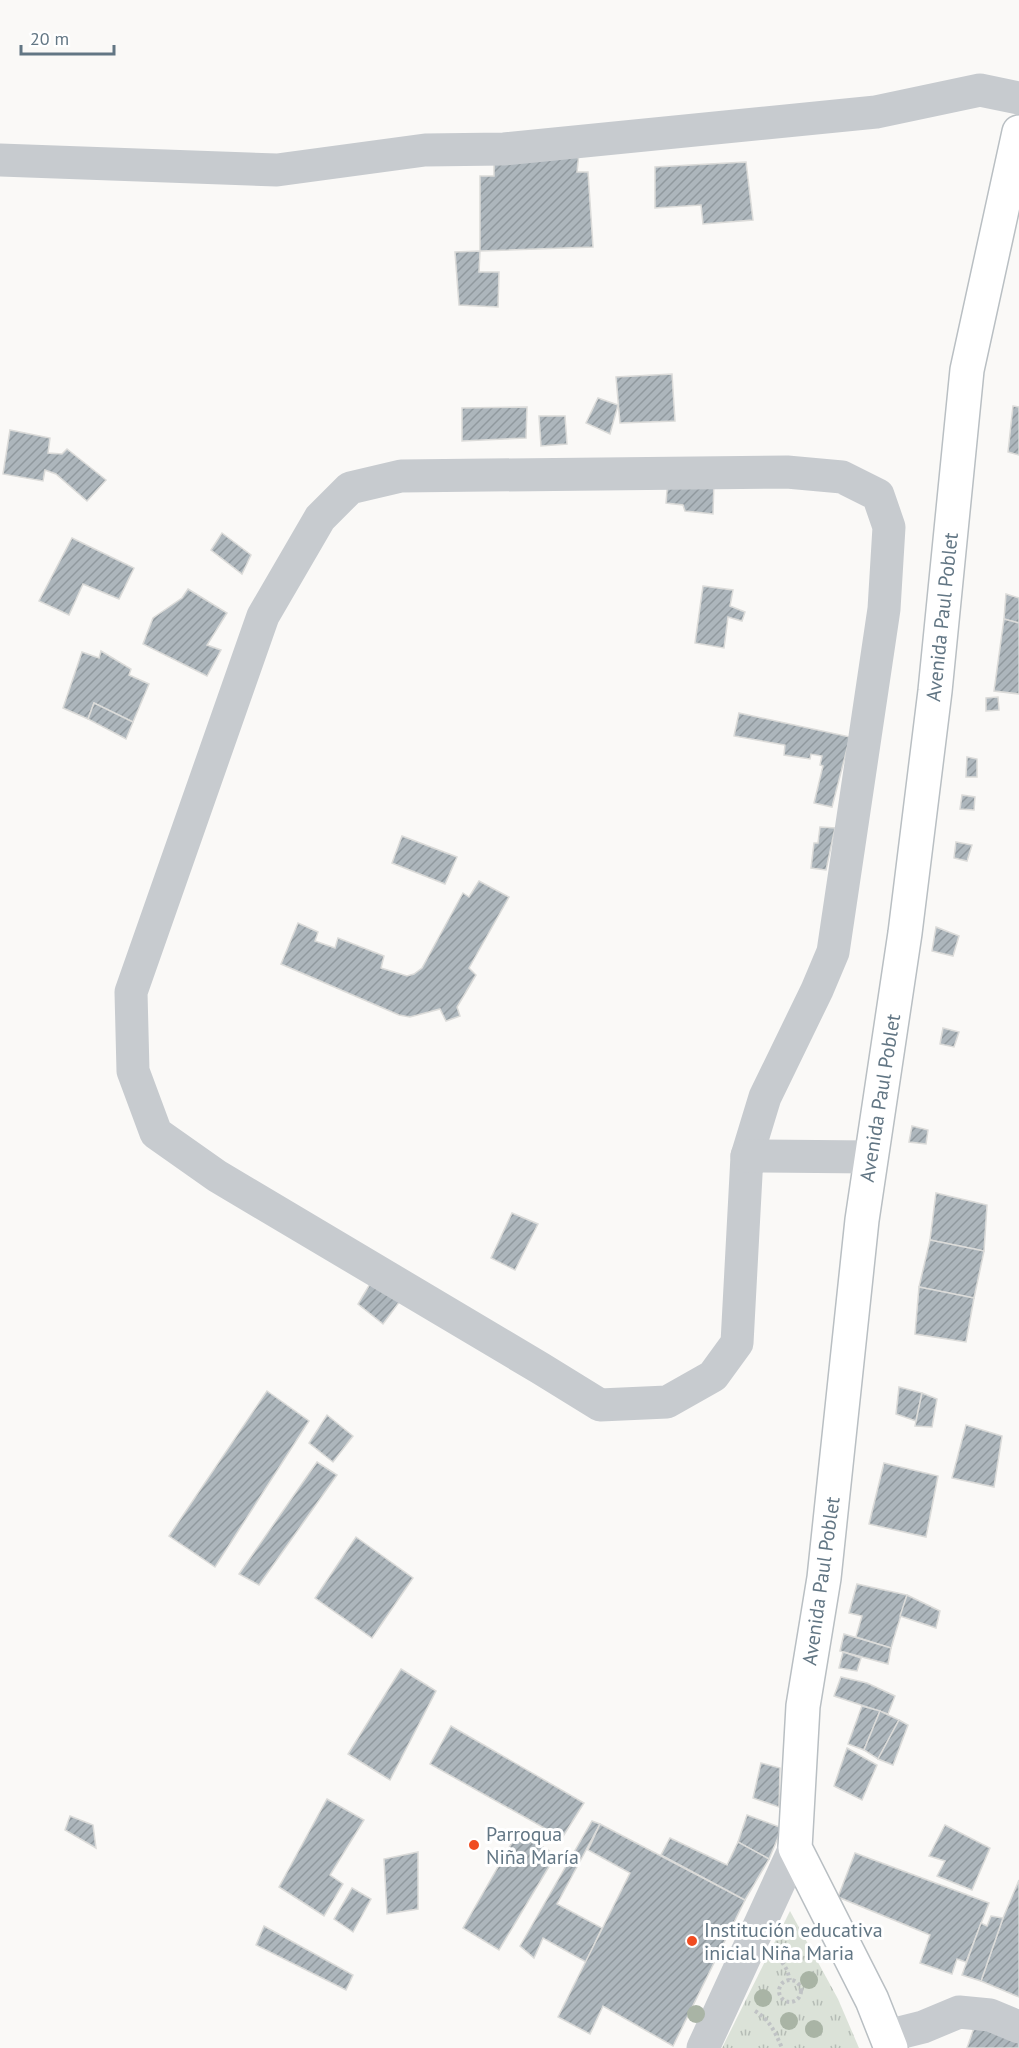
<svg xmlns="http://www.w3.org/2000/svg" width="1019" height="2048" viewBox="0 0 1019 2048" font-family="'PT Sans',sans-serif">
  <defs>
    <pattern id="park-tufts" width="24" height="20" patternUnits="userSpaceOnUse" patternTransform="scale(1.5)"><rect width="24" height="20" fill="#dbe2d8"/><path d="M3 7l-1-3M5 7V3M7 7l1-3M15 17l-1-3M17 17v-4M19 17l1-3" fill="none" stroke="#b5bcb5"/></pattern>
    <pattern id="building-hatch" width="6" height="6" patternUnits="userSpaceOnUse" patternTransform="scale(1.5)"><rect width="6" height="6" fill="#adb6bc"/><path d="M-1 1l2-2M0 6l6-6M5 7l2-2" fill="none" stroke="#90999e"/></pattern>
  </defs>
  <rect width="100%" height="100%" fill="#faf9f7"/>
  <!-- park -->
  <path fill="url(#park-tufts)" d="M790,1911l48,88 21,49h-137z"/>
  <!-- building -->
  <g fill="url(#building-hatch)" stroke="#dbdbd9" stroke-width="1.5">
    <path d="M579,153l-2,19h11l5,75 -113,4v-75h14v-19z"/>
    <path d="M746,162l7,58 -50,4 -2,-19 -46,3v-41z"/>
    <path d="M480,251l-1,21h20l-1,35 -39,-2 -4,-53z"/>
    <path d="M672,374l3,47 -55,2 -4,-46z"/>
    <path d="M598,398l20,7 -8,29 -24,-11z"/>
    <path d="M1013,406l6,1v48l-11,-3z"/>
    <path d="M527,407l-1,31 -64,3v-33z"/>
    <path d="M539,416h26l2,28 -26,2z"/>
    <path d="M10,430l40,8 -2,15 14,1 5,-5 39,31 -19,21 -31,-27 -11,-4 -2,11 -40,-7z"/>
    <path d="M668,479h46l-1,35 -28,-3 -2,-6 -17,-2z"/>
    <path d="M222,533l29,22 -9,19 -31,-24z"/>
    <path d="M72,538l62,30 -15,31 -36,-15 -14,31 -30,-14z"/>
    <path d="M703,586l30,4 -3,16 15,6 -3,9 -14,-4 -4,31 -29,-5z"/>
    <path d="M188,589l39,24 -20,32 14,5 -14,26 -64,-32 10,-26 29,-20z"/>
    <path d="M1006,594l13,4v25l-15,-4z"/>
    <path d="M1004,619l15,4v71l-25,-3z"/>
    <path d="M101,651l30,18 -2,6 20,9 -16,38 -39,-19 -6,16 -25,-11 19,-56 17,6z"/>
    <path d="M998,697l1,13 -13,1v-13z"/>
    <path d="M94,703l39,19 -7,17 -38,-20z"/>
    <path d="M739,713l111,24 -18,70 -18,-4 9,-37 -3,-1 2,-9 -11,-2 -1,5 -26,-4 1,-10 -51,-9z"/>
    <path d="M967,757l10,2v18h-11z"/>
    <path d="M962,795l13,2 -1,13 -14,-1z"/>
    <path d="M820,827l15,1 -9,42 -15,-2 3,-25h4z"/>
    <path d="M402,836l55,21 -12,27 -53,-21z"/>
    <path d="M956,842l16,3 -5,16 -13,-3z"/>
    <path d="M479,881l30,16 -40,71 7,7 -19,32 3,9 -14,5 -6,-12 -30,8 -11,-2 -118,-51 17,-41 20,9 -3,9 20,7 3,-10 46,18 -3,12 26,8 7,-2 8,-6 41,-75 6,4z"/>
    <path d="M936,927l23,9 -6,20 -21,-5z"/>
    <path d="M943,1028l16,4 -5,15 -14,-3z"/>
    <path d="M912,1126l16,4 -2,14 -17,-2z"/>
    <path d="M936,1193l51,12 -3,46 -54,-11z"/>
    <path d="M512,1213l26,11 -23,46 -24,-12z"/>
    <path d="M930,1240l54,11 -10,47 -55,-11z"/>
    <path d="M370,1284l30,17 -17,23 -25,-20z"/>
    <path d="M919,1287l55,11 -8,44 -51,-8z"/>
    <path d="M899,1387l23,6 -6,28 -20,-7z"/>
    <path d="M267,1391l42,30 -94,146 -46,-31z"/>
    <path d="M922,1393l15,6 -5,28 -17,-1z"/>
    <path d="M327,1415l26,21 -20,26 -24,-19z"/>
    <path d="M966,1425l36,11 -8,51 -42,-9z"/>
    <path d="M317,1462l20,13 -78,110 -20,-11z"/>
    <path d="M884,1463l54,13 -12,61 -57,-13z"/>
    <path d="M356,1537l57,41 -41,60 -57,-40z"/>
    <path d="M857,1584l50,11 -16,53 -35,-11 6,-21 -13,-3z"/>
    <path d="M907,1595l33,16 -4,17 -36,-12z"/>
    <path d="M844,1634l47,14 -3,16 -48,-13z"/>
    <path d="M843,1652l18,6 -4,13 -18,-3z"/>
    <path d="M401,1669l35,22 -46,89 -42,-26z"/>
    <path d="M841,1677l26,6 28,13 -7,18 -54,-18z"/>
    <path d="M862,1706l18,5 -16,39 -16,-6z"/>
    <path d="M880,1711l19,9 -21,39 -14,-9z"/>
    <path d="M899,1720l9,5 -15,40 -15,-6z"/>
    <path d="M451,1726l133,77 -22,35 -132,-74z"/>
    <path d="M847,1748l30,17 -15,35 -28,-14z"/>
    <path d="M761,1763l19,5 -1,39 -26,-9z"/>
    <path d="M327,1799l37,21 -34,55 13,9 -19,32 -45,-29z"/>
    <path d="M747,1815l35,13 -13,31 -31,-17z"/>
    <path d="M70,1816l23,9 3,23 -31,-18z"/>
    <path d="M592,1821l8,3 -43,80 45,24 -16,34 -43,-24 -9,20 -14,-12z"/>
    <path d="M600,1824l145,76 -72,146 -70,-40 -13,28 -32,-17 72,-144 -42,-23z"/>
    <path d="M945,1825l45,23 -18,42 -35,-14 8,-15 -16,-5z"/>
    <path d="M518,1832l38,23 -57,95 -36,-22z"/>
    <path d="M670,1838l57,27 11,-23 31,17 -24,41 -84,-45z"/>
    <path d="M418,1852v57l-31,5 -3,-55z"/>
    <path d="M855,1853l134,50 -23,59 -9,-3 -5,15 -32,-11 10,-28 -92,-38z"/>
    <path d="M1019,1880v117l-38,-16 22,-63z"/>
    <path d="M352,1888l19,11 -18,33 -19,-13z"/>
    <path d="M991,1916l12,2 -22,63 -19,-6 19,-52 6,3z"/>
    <path d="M264,1926l89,49 -7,15 -90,-45z"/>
    <path d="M976,2022l43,19v7h-52z"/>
  </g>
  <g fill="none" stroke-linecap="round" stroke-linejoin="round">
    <defs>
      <path id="secondary" d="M891,2048l-19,-48 -77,-152 8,-142 21,-128 38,-358 43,-287 30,-242 32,-321 52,-238"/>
    </defs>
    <!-- secondary casing -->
    <use href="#secondary" stroke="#b9bfc3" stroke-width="36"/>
    <!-- path -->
    <g stroke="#c0c3c5" stroke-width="4" stroke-dasharray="3 3" stroke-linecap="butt">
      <path d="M779,1957l8,13 3,10"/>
      <circle cx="790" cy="1991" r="11"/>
      <path d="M755,2011c15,9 20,21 27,37"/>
    </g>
    <!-- minor -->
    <g stroke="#c7cbcf" stroke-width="33">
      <path d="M0,160l277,10 148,-20 79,-1 372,-37 104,-22 39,8"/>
      <path d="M787,472l55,5 36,18 11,32 -5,82 -51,343 -16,38 -52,107 -18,59 -10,187 -24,33 -46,26 -67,3 -60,-37 -323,-192 -61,-43 -23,-62 -2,-79 132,-376 57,-98 30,-30 51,-12z"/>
      <path d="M747,1156l124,1"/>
      <path d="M887,2036l36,-9 36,-15 31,3 29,12"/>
      <path d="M703,2048l92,-200"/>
    </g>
    <!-- secondary -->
    <use href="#secondary" stroke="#fff" stroke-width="33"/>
  </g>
  <!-- trees -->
  <g fill="#a9b4a5">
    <circle cx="809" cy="1980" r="9"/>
    <circle cx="763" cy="1998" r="9"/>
    <circle cx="696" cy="2014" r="9"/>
    <circle cx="789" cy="2021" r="9"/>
    <circle cx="814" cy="2029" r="9"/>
  </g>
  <!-- markers -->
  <g fill="#f04c21" stroke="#fff" stroke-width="2">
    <circle cx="474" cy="1845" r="6"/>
    <circle cx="692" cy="1941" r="6"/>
  </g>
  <g text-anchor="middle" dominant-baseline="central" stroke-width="6" stroke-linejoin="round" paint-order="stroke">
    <!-- street labels -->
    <g font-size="20" fill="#627684" stroke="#fff">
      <text transform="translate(942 617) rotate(-84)">Avenida Paul Poblet</text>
      <text transform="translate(880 1098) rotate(-81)">Avenida Paul Poblet</text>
      <text transform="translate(821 1581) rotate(-82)">Avenida Paul Poblet</text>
    </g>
    <!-- poi labels -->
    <g font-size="20" fill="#627684" stroke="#fff" text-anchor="start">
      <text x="486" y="1834">Parroqua<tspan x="486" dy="23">Niña María</tspan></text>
      <text x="704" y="1930">Institución educativa<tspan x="704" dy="23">inicial Niña Maria</tspan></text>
    </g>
  </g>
  <!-- scale -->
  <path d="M21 45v9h93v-9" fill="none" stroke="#627684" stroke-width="3"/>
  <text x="30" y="45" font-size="18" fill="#627684" stroke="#ffffff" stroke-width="4.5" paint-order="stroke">20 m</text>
</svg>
